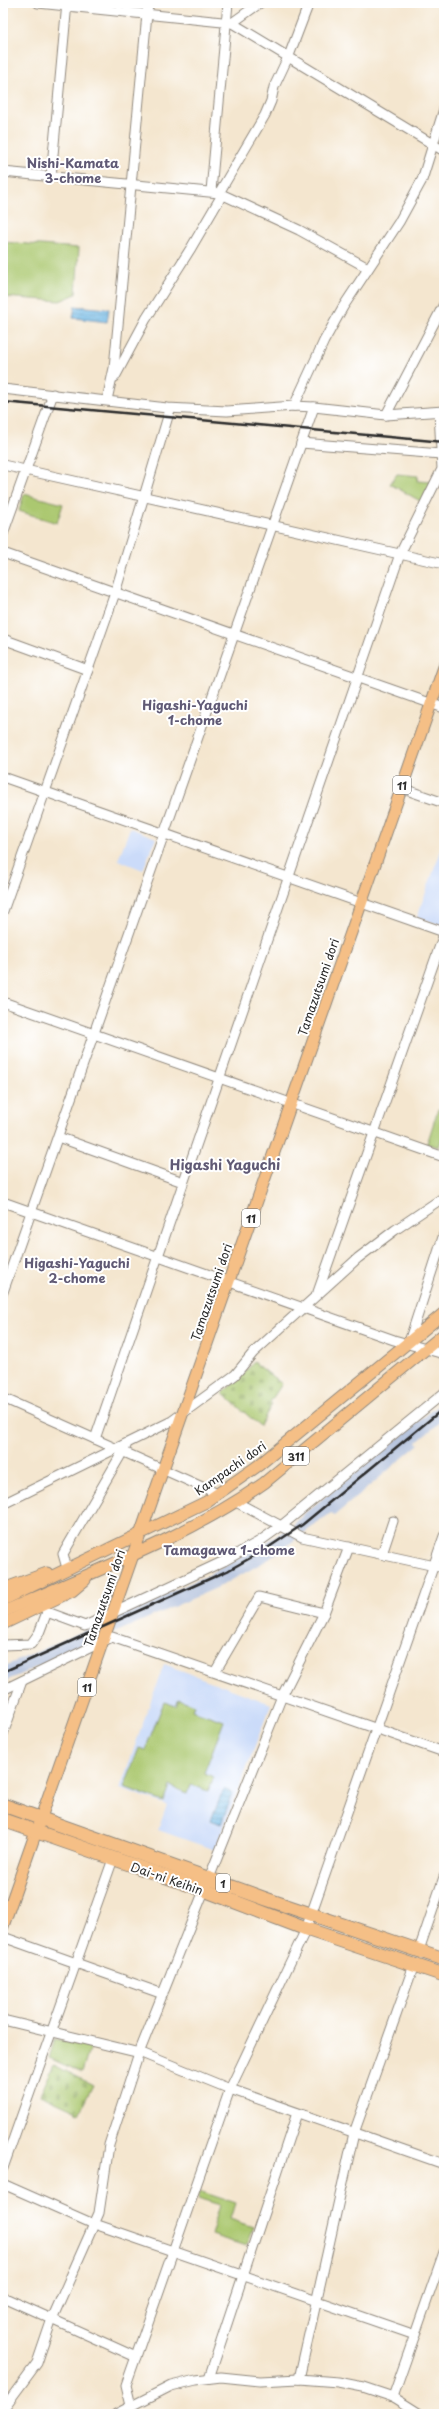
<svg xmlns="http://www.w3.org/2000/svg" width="447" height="2417" viewBox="0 0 447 2417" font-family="'Playpen Sans',sans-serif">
  <defs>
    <pattern id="cemetery-stones" width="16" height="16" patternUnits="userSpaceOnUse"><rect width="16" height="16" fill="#abc86f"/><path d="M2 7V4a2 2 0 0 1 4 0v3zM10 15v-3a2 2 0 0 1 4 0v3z" fill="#93ac60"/></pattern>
    <pattern id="water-rules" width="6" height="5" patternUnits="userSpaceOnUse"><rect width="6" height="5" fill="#6bb6e4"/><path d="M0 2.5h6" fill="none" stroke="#5894b9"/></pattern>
  </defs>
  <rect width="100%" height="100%" fill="#fff"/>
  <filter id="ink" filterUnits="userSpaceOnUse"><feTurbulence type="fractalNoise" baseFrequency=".025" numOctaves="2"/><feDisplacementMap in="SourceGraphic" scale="8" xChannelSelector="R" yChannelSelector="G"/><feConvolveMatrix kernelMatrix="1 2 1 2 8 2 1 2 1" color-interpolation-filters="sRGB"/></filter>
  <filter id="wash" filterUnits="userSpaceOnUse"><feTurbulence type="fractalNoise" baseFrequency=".012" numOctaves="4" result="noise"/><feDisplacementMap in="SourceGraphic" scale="16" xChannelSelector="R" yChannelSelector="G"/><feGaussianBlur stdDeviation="0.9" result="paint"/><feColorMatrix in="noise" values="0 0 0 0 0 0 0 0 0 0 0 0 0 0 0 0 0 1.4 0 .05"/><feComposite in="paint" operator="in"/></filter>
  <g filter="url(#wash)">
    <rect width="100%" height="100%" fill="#f4e6cf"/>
    <!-- built -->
    <g fill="#cbdbf9">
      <path d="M130,828l26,10 -13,32 -25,-10z"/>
      <path d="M444,842v84l-27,-9z"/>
      <path d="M164,1664l107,40 -56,146 -57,-20 9,-25 -47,-17z"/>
    </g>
    <!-- industrial -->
    <path fill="#b7c5de" d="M444,1401v18l-27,23 2,2 -85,72 -3,-3 -62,46 -46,26 -220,97v-15l209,-94 47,-26 34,-22 13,-13z"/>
    <!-- cemetery -->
    <g fill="url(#cemetery-stones)" stroke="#6b7a4d">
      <path d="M254,1362l28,22 -12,18 2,2 -12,22 -38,-33 16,-13z"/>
      <path d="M54,2065l39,20 -14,28 -39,-18z"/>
    </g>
    <!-- park -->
    <g fill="#abc86f" stroke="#6b7a4d">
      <path d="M3,242l76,6 -3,46 -16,7 -57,-4z"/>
      <path d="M397,474l21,2 -1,5 15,1 -10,20 -32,-18z"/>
      <path d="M24,494l39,10 -6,19 -38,-12z"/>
      <path d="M438,1109l6,2v21l-5,15 -12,-3z"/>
      <path d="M179,1699l15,6 -2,5 32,11 -20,52 10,4 -6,14 -18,-7 -3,9 -17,-7 -6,16 -40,-15 15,-39 6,2 19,-48 12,4z"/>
      <path d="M55,2039l35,8 -8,26 -33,-15z"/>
      <path d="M199,2191l36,12 -5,16 23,8 -7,19 -35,-11 9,-30 -23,-7z"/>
    </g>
    <!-- water -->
    <g fill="url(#water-rules)" stroke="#4b7088">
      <path d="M75,306l34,3 -2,13 -34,-4z"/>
      <path d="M224,1789l9,4 -12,31 -10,-4z"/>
    </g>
  </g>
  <g filter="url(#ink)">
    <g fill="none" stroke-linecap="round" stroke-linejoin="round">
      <defs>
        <g id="minor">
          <path d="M38,3l194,20 212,128"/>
          <path d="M232,23l28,-20"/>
          <path d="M3,172l216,21 80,37 69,38"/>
          <path d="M51,177l16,-174"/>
          <path d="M211,191l17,-188"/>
          <path d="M219,193l46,-78 6,-14 3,-14 16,-34 19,-50"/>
          <path d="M115,377l31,-58 45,-71 31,-53"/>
          <path d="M3,389l164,19 60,3 67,-5 20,1 -311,885"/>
          <path d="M107,400l7,-32 34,-365"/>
          <path d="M294,406l30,-65 19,-34 56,-85 23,-42 22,-71"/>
          <path d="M314,407l72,8 58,-4"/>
          <path d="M386,415l58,-111"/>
          <path d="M301,443l140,11"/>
          <path d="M3,465l441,99"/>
          <path d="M3,534l50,-140"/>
          <path d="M3,553l441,155"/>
          <path d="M3,639l85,31"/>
          <path d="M3,777l441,155"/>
          <path d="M401,788l43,15"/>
          <path d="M3,911l112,-318 54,-180"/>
          <path d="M3,1002l441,155"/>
          <path d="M58,1137l125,45"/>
          <path d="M3,1202l391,138 50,14"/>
          <path d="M318,1292l126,-358"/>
          <path d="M409,1342l35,-108"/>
          <path d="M3,1398l215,96"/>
          <path d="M95,1439l305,-885 42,-85 -3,-57"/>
          <path d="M236,1502l66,35 142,31"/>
          <path d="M3,1504l169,-83 63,-46 18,-22 105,-95 37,-28 49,-33"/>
          <path d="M382,1554l11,-33"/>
          <path d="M67,1568l-4,-14 63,-108"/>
          <path d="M43,1605l4,7 38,14 139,-65 36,-20 21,-15 163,-133"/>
          <path d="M3,1645l28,-1 8,-11 8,-21"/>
          <path d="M215,1672l44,-75 65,16"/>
          <path d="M3,1690l109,-53 332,115"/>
          <path d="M3,1734l19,-53"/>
          <path d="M3,1937l160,57"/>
          <path d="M419,1950l25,-73"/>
          <path d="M3,2020l141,34 86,35 214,75"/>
          <path d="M3,2168l110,-309"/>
          <path d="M3,2184l86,38 326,113"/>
          <path d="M3,2297l133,60"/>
          <path d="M209,2378l88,-265"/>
          <path d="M299,2379l55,-246 60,-168"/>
          <path d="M393,2397l51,-145"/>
          <path d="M3,2409l34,-46 15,-44 47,-106 10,-68 30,-92 143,-357 42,-83 25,-66"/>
          <path d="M116,2414l55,-28 25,-6 25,-3 39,4 39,-2 39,3 25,5 30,10 27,17"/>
          <path d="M133,2414l-7,-29 104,-296 76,-160 138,-393"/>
        </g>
        <g id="major">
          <path d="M3,1589l44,-16"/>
          <path d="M3,1600l203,-98 53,-37 185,-152"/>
          <path d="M3,1612c88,-40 181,-73 261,-129l180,-149"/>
          <path d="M3,1624l69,-33 13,-11"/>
          <path d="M3,1926l441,-1259"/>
        </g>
        <g id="highway">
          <path d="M3,1805l263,94 178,60"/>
          <path d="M3,1820l201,70 102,39 138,46"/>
        </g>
      </defs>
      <!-- minor casing -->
      <use href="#minor" stroke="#90887d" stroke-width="11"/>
      <!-- major casing -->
      <use href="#major" stroke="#90887d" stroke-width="13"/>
      <!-- highway casing -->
      <use href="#highway" stroke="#90887d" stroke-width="15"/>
      <!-- minor -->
      <use href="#minor" stroke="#fff" stroke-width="9"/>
      <!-- major -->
      <use href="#major" stroke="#f5bf86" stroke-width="11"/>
      <!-- highway -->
      <use href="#highway" stroke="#f5bf86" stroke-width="13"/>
      <!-- rail -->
      <g stroke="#2b2b2b" stroke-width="2.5">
        <path d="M3,402l441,40"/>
        <path d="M3,1672l226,-102 37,-21 36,-24 142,-117"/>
      </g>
    </g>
  </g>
  <g text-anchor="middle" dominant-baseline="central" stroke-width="4" stroke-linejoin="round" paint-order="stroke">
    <!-- shield labels -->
    <g fill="#fff" stroke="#6b6b6b" stroke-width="1">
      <rect x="393" y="776" width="18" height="18" rx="3"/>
      <rect x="242" y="1209" width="18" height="18" rx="3"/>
      <rect x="283" y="1447" width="26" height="18" rx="3"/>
      <rect x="78" y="1678" width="18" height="18" rx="3"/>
      <rect x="216" y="1874" width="14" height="18" rx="3"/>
    </g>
    <g font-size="11" font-weight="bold" fill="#2b2b2b">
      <text x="402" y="785">11</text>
      <text x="251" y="1218">11</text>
      <text x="296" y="1456">311</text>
      <text x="87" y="1687">11</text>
      <text x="223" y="1883">1</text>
    </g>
    <!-- street labels -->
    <g font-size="12" fill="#2b2b2b" stroke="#fff">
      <text transform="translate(318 987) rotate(-71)">Tamazutsumi dori</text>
      <text transform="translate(211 1292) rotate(-71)">Tamazutsumi dori</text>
      <text transform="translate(230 1468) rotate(-35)">Kampachi dori</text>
      <text transform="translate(104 1598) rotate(-71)">Tamazutsumi dori</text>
      <text transform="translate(167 1878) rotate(19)">Dai-ni Keihin</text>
    </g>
    <!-- neighbourhood labels -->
    <g font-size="13" font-weight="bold" fill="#605a75" stroke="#fff">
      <text x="73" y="162">Nishi-Kamata<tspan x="73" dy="15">3-chome</tspan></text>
      <text x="195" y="704">Higashi-Yaguchi<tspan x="195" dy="15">1-chome</tspan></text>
      <text x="77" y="1262">Higashi-Yaguchi<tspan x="77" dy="15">2-chome</tspan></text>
      <text x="229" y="1549">Tamagawa 1-chome</text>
    </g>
    <!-- quarter labels -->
    <g font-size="14" font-weight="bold" fill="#605a75" stroke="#fff">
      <text x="225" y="1164">Higashi Yaguchi</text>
    </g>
  </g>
  <!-- margin -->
  <rect width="447" height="2417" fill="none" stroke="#fff" stroke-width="16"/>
</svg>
